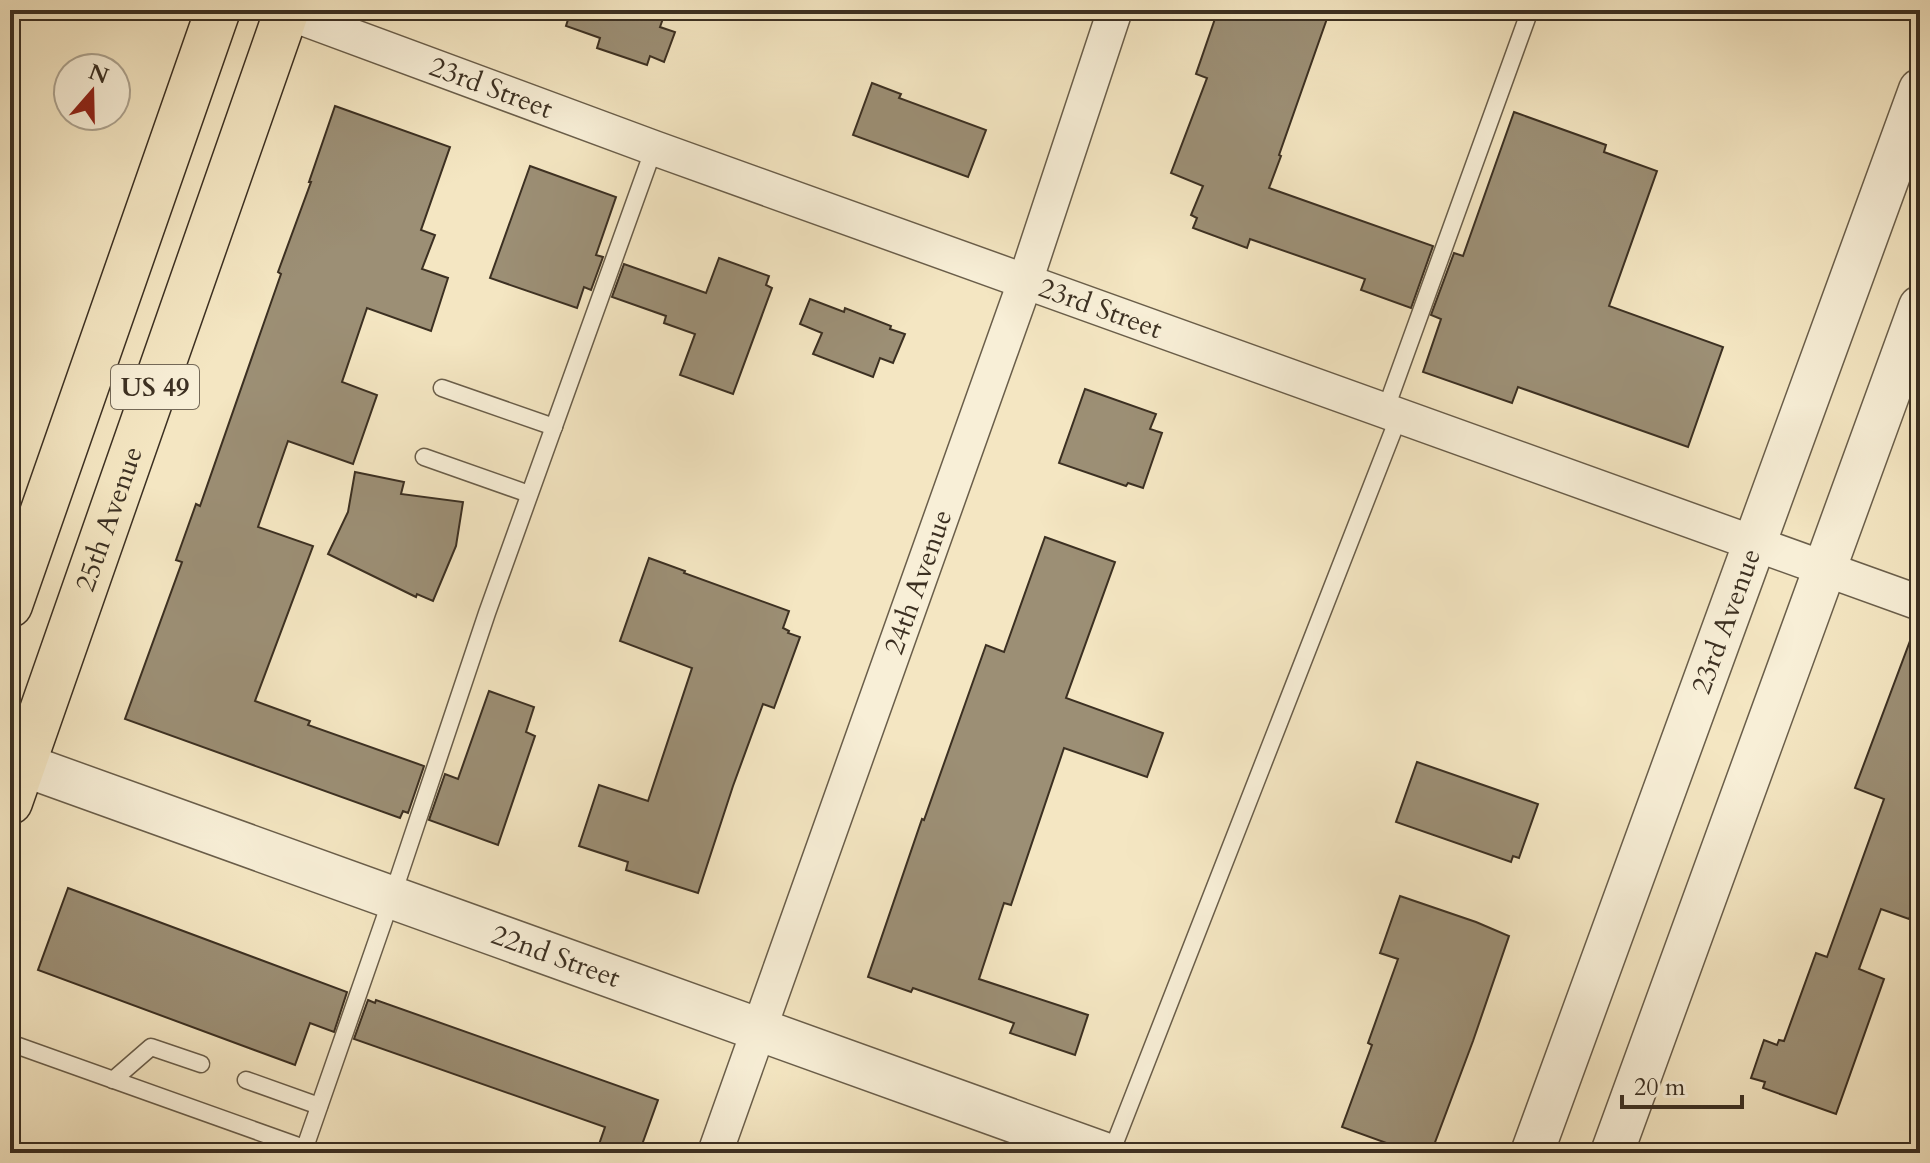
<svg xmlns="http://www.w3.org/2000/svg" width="1930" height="1163" viewBox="0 0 1930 1163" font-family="Cardo,serif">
  <rect width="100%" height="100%" fill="#f4e6c2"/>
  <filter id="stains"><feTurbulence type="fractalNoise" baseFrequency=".0025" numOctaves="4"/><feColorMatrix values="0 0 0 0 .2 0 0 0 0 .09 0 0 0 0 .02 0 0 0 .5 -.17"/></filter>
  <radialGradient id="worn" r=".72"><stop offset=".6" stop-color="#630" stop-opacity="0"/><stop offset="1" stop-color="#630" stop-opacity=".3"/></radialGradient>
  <!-- building -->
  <g fill="#9c8f75" stroke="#3c3022" stroke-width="2">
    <path d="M571,10l39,1 56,-1 -6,17 15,5 -11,30 -14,-6 -3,9 -50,-17 3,-10 -34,-12z"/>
    <path d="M1218,10h112l-51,145 2,1 -12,32 164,58 -22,62 -50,-18 4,-11 -115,-40 -3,9 -54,-20 4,-10 -6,-3 12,-29 -32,-13 36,-95 -11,-4z"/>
    <path d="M872,83l29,11 -2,4 87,32 -18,47 -115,-42z"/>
    <path d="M335,106l115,41 -29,83 14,5 -13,34 26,9 -17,53 -64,-23 -25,74 35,13 -24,69 -65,-23 -30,86 55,19 -58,155 55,20 -2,4 116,41 -16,47 -5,-2 -3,7 -275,-99 57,-157 -6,-2 20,-56 4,2 81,-232 -3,-2 33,-90h-2z"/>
    <path d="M1514,112l92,33 -2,7 53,19 -48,135 114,41 -35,100 -170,-60 -6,16 -89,-31 18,-53 -10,-4 23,-62 9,3z"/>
    <path d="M530,166l86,31 -20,58 7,2 -12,33 -7,-3 -7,21 -87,-30z"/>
    <path d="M719,258l50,18 -3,9 6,3 -39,106 -53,-19 15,-41 -31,-11 2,-7 -54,-19 12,-33 82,29z"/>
    <path d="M810,299l34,13 1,-4 46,18 -1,3 15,5 -12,29 -13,-5 -7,19 -60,-23 9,-21 -22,-9z"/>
    <path d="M1085,389l71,25 -6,15 12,4 -19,55 -15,-5 -2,3 -67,-23z"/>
    <path d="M355,472l49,10 -3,12 62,8 -7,44 -23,55 -16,-7 -1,3 -88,-43 20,-42z"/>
    <path d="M1045,537l70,25 -49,136 97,35 -16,44 -83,-29 -53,157 -7,-2 -25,76 109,36 -13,40 -65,-22 4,-10 -101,-35 -2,4 -43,-15 54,-158 2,1 62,-175 18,7z"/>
    <path d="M649,558l36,13 -1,2 105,38 -6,17 6,3 -1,2 12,4 -26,71 -11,-4 -30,82 -35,107 -72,-23 2,-8 -49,-16 20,-61 49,16 44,-133 -72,-27z"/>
    <path d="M1916,625l4,1v263l-11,30 -28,-10 -22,60 25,10 -48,135 -73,-26 2,-6 -14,-4 13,-38 13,5 2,-5 5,1 32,-88 11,4 57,-158 -29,-11z"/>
    <path d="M489,691l45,16 -8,25 9,4 -37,109 -69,-25 16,-46 13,5z"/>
    <path d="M1417,762l121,42 -19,54 -6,-2 -2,6 -115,-40z"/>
    <path d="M68,888l279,104 -13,40 -24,-9 -15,42 -257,-95z"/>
    <path d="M1400,896l76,26 33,14 -36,105 -42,112h-17l-72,-26 30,-82 -4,-2 30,-84 -18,-6z"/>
    <path d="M368,1000l7,3 1,-3 282,100 -19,53h-43l9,-26 -251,-88z"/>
  </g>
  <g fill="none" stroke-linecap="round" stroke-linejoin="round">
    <defs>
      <g id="service">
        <path d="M442,388l112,39"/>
        <path d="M1385,411l145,-401"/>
        <path d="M424,457l105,37"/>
        <path d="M10,1043l294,105"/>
        <path d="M113,1080l38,-33 50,17"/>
        <path d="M246,1080l73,26"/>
        <path d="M303,1153l89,-256 95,-284 167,-465"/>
        <path d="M1111,1153l288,-737"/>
      </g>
      <g id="minor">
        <path id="s1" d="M281,10l373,138 1266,455"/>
        <path id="s2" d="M715,1153l310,-871 90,-272"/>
      </g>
      <g id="tertiary">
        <path id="s3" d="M10,760l1092,393"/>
        <path id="s4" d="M1532,1153l388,-1063"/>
        <path d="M1612,1153l308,-846"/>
      </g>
      <g id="primary">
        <path d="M10,605l208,-595"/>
        <path id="s5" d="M10,802l277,-792"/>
      </g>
    </defs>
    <!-- service casing -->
    <use href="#service" stroke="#6a5e4a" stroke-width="19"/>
    <!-- minor casing -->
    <use href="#minor" stroke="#6a5e4a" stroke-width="37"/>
    <!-- tertiary casing -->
    <use href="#tertiary" stroke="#6a5e4a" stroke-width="45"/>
    <!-- primary casing -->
    <use href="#primary" stroke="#3c3022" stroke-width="47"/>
    <!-- service -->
    <use href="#service" stroke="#f8efd7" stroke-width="16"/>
    <!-- minor -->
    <use href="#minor" stroke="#f8efd7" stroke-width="34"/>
    <!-- tertiary -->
    <use href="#tertiary" stroke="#f8efd7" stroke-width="42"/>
    <!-- primary -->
    <use href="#primary" stroke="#f4e6c2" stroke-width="44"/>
  </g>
  <g text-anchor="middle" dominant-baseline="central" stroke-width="7" stroke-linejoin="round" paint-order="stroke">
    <!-- shield labels -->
    <rect fill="#f8efd7" stroke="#746958" stroke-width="2" x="111" y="365" width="88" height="44" rx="6"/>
    <g font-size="26" font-weight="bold" fill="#3c3022">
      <text x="155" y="387">US 49</text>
    </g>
    <!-- street labels -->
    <g font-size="28" fill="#3c3022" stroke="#f8efd7">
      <text stroke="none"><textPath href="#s1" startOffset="224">23rd Street</textPath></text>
      <text stroke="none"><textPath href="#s1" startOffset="872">23rd Street</textPath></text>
      <text stroke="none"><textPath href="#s5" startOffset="300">25th Avenue</textPath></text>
      <text stroke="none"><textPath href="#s2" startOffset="606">24th Avenue</textPath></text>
      <text stroke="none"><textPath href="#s4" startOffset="566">23rd Avenue</textPath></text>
      <text stroke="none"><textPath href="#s3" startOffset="580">22nd Street</textPath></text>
    </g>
  </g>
  <!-- margin -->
  <rect width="1930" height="1163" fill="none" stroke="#f4e6c2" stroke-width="40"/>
  <rect x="12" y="12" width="1906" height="1139" fill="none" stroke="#3c3022" stroke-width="4"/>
  <rect x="20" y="20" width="1890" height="1123" fill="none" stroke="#3c3022" stroke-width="2"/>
  <!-- north arrow -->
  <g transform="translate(92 92) rotate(20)"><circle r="38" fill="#f8efd7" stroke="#ada38f" stroke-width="2"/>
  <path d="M0-6L14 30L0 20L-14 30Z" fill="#8f2418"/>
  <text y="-12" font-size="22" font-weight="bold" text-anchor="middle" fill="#3c3022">N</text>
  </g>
  <!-- scale -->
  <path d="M1622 1095v12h120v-12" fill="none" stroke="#3c3022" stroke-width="4"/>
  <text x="1634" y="1095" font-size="24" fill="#3c3022" stroke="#f8efd7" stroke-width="6" paint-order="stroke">20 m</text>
  <rect width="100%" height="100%" filter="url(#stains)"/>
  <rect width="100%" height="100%" fill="url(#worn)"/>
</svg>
